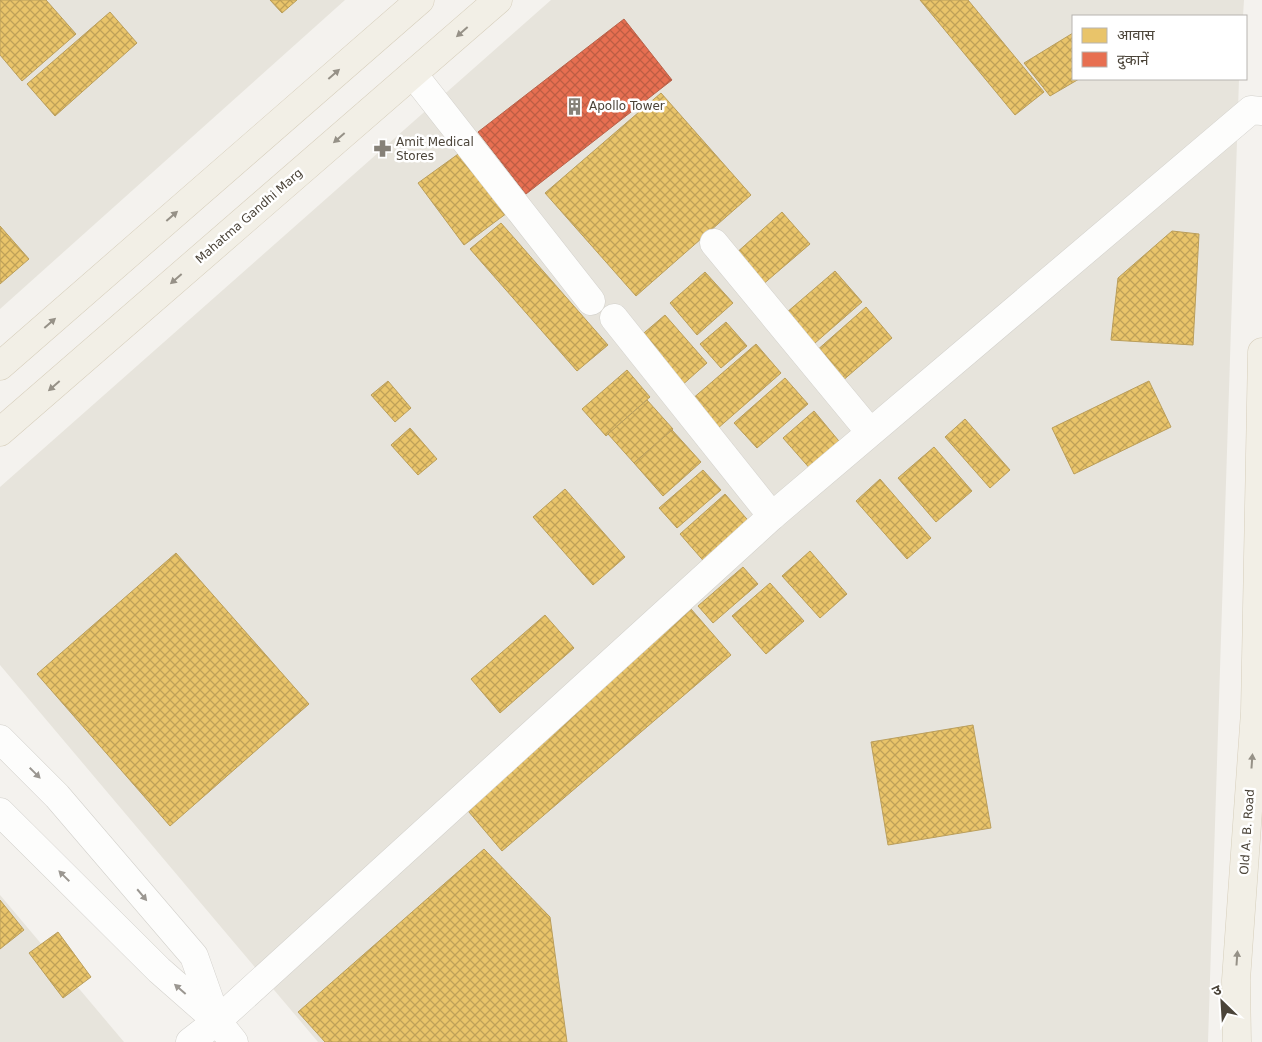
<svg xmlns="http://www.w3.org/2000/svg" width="1262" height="1042" viewBox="0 0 1262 1042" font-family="'DejaVu Sans','Noto Sans Devanagari',sans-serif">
  <defs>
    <pattern id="homes-cross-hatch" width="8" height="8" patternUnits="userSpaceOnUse" patternTransform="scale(1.25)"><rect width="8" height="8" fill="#e9c46a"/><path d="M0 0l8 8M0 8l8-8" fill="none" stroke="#bfa158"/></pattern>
    <pattern id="shops-cross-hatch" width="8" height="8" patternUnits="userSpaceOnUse" patternTransform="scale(1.25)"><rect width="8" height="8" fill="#e76f51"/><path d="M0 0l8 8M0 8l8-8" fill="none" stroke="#bd5d44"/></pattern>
  </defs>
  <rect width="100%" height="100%" fill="#f4f2ee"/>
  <!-- residential -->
  <g fill="#e7e4dc">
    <path d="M0,0h345l-345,309z"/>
    <path d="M551,0h693l-1,16h-170v63h166l-31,963h-890l-318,-377v-178z"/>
    <path d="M0,895l124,147h-124z"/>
  </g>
  <!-- homes -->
  <g fill="url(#homes-cross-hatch)" stroke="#ba9e5b">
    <path d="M0,0h46l30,34 -54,47 -22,-26z"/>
    <path d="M270,0h27l-15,13z"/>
    <path d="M920,0h48l76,92 -29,23z"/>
    <path d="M110,12l27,31 -82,73 -28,-32z"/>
    <path d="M1073,33v46h6l-29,17 -26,-33z"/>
    <path d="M661,93l90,102 -115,101 -91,-103z"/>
    <path d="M461,152l46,61 -43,32 -46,-62z"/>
    <path d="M782,212l28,32 -49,42 -27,-31z"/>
    <path d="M501,223l107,122 -31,26 -107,-122z"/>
    <path d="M0,226l29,33 -29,25z"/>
    <path d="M1172,231l27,3 -6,111 -82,-5 7,-62z"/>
    <path d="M835,271l27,31 -55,48 -28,-31z"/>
    <path d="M705,272l28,31 -36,32 -27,-32z"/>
    <path d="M866,307l26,31 -51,44 -26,-30z"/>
    <path d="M665,315l42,48 -27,24 -42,-49z"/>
    <path d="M726,322l21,24 -26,22 -21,-24z"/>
    <path d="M756,344l25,29 -64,56 -26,-29z"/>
    <path d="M627,370l23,27 -44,39 -24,-27z"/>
    <path d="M785,378l23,26 -51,44 -23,-25z"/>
    <path d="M388,381l23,27 -16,14 -24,-27z"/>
    <path d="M1149,381l22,46 -97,47 -22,-46z"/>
    <path d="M647,400l26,29 -39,34 -26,-29z"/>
    <path d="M814,411l29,35 -30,26 -30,-34z"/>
    <path d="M965,419l45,51 -20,18 -45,-51z"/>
    <path d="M410,428l27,31 -19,16 -27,-30z"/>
    <path d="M672,430l29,32 -38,34 -29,-33z"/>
    <path d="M934,447l38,44 -36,31 -38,-44z"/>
    <path d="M703,470l18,20 -44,38 -18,-20z"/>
    <path d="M880,479l51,59 -24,21 -51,-58z"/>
    <path d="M565,489l60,68 -32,28 -60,-68z"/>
    <path d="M725,494l28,32 -45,40 -28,-32z"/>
    <path d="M810,551l37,43 -27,24 -38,-42z"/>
    <path d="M176,553l133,151 -139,122 -133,-152z"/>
    <path d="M743,567l15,17 -45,39 -15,-17z"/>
    <path d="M770,583l34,38 -38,33 -34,-38z"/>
    <path d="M691,609l40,46 -229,196 -39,-46z"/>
    <path d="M545,615l29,33 -74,65 -29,-34z"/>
    <path d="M973,725l18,103 -103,17 -17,-103z"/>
    <path d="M484,849l66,68 17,125h-242l-27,-30z"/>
    <path d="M0,900l24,30 -24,19z"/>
    <path d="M58,932l33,45 -28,21 -34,-45z"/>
  </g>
  <!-- shops -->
  <path fill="url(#shops-cross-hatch)" stroke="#b8624a" d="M624,19l48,61 -146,114 -48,-62z"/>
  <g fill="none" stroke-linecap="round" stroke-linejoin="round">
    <defs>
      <g id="minor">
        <path d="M413,74l178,227"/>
        <path d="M714,243l156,189"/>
        <path d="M614,318l158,198"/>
        <path d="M0,739l57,57 137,160 23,65"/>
        <path d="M0,812l159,158 58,51 17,21"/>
        <path d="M190,1042l27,-21 555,-505 479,-406 11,1"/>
      </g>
      <g id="major">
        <path d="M0,366l420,-366"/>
        <path d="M0,432l498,-432"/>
        <path d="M1237,1042l-1,-62 19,-268 7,-360"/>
      </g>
    </defs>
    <!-- minor casing -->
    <use href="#minor" stroke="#d2d0cb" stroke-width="29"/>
    <!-- major casing -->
    <use href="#major" stroke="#d6cebb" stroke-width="29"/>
    <!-- minor -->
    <use href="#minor" stroke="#fdfdfc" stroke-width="28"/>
    <!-- major -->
    <use href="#major" stroke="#f2efe6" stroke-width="28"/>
  </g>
  <!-- one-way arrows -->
  <defs><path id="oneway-solid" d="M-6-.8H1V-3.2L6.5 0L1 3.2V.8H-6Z" transform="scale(1.25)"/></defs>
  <g fill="#969187">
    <use href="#oneway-solid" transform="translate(462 32) rotate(139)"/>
    <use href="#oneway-solid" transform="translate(334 74) rotate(-41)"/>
    <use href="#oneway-solid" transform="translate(339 138) rotate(139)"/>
    <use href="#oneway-solid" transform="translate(172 216) rotate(-41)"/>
    <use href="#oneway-solid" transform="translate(176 279) rotate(139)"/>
    <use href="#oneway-solid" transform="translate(50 323) rotate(-41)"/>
    <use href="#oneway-solid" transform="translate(54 386) rotate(139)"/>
    <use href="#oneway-solid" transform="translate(1252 761) rotate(-86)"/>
    <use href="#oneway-solid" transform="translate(1237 958) rotate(-86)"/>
  </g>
  <g fill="#9b9791">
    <use href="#oneway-solid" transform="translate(35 773) rotate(45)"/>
    <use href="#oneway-solid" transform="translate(64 876) rotate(-135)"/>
    <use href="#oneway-solid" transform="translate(142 895) rotate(50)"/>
    <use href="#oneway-solid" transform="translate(180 989) rotate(-139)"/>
  </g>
  <!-- icons -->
  <defs>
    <symbol id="building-bare" viewBox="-9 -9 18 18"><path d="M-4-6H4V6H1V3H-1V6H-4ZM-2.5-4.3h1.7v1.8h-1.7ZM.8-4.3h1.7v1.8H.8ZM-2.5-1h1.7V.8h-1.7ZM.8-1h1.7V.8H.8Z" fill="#868178" stroke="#fff" stroke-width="2.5" paint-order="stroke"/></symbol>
    <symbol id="pharmacy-bare" viewBox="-9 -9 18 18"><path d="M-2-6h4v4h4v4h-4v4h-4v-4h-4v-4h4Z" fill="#868178" stroke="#fff" stroke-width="2.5" paint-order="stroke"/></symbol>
  </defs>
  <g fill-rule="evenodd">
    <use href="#building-bare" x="562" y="94" width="25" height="25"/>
    <use href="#pharmacy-bare" x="370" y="136" width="25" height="25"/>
  </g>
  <g text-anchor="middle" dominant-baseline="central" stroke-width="5" stroke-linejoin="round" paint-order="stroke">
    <!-- poi labels -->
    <g font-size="12" fill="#4b4439" stroke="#fff" text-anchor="start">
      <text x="589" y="106">Apollo Tower</text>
      <text x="396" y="142">Amit Medical<tspan x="396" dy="14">Stores</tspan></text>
    </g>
    <!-- street labels -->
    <g font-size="12" fill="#4b4439" stroke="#fff">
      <text transform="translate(249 216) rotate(-41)">Mahatma Gandhi Marg</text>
      <text transform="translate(1247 832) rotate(-86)">Old A. B. Road</text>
    </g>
  </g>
  <!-- legend -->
  <rect x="1072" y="15" width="175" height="65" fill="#ffffff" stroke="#b7b4b0"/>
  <rect x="1082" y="28" width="25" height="15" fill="#e9c46a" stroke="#b7b4b0"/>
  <text x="1117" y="40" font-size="15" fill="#4b4439">आवास</text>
  <rect x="1082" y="52" width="25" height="15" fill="#e76f51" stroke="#b7b4b0"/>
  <text x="1117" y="65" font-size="15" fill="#4b4439">दुकानें</text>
  <!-- north arrow -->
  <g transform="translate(1222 1002) rotate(335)" stroke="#ffffff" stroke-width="4" paint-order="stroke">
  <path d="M0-4L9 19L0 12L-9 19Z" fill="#4b4439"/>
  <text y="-8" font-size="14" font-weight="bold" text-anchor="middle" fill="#4b4439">उ</text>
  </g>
</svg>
